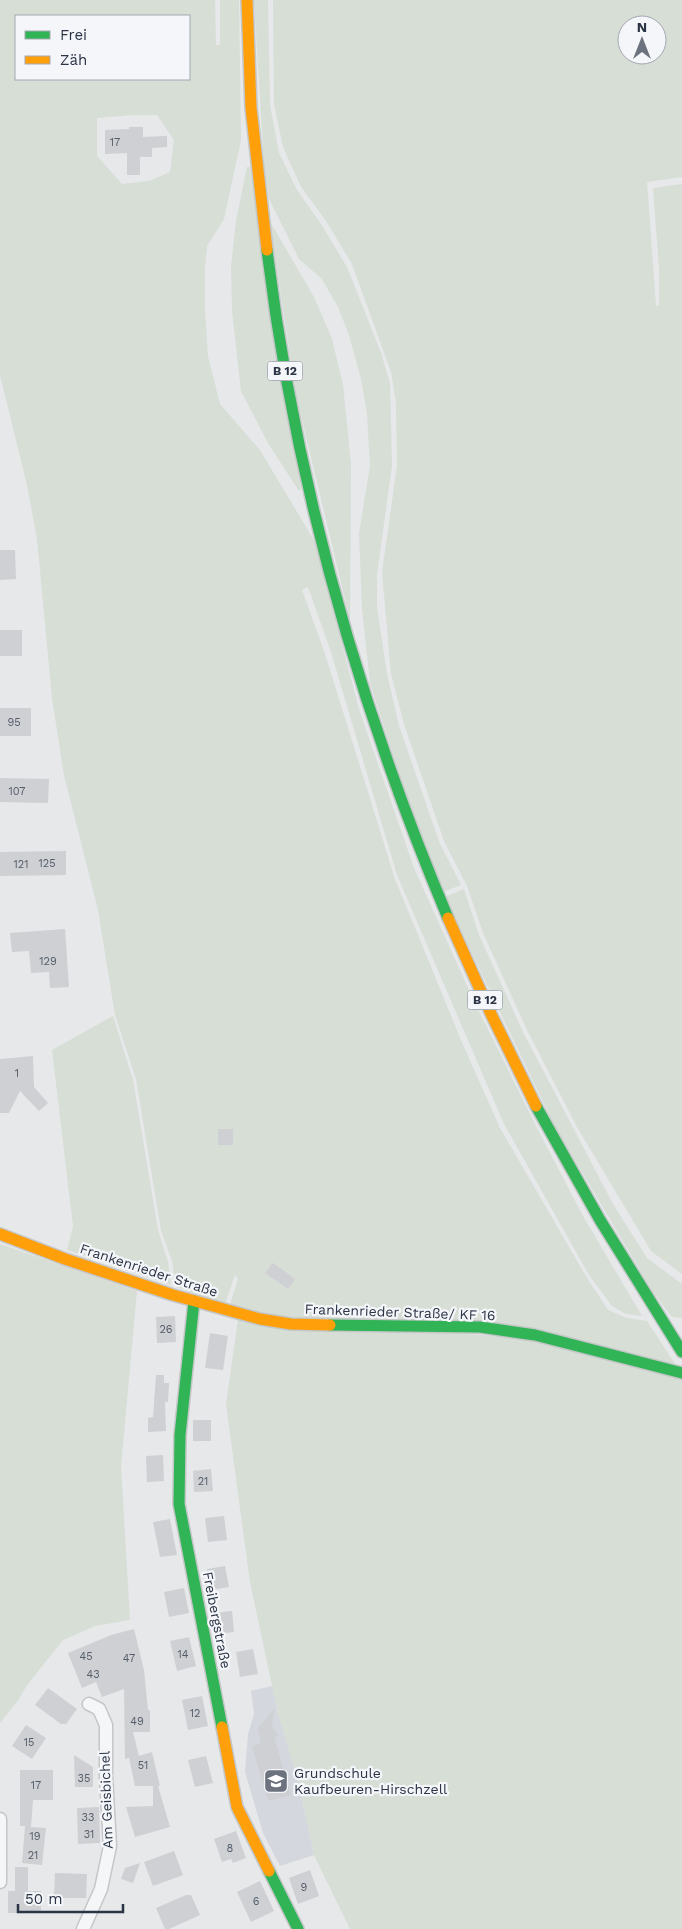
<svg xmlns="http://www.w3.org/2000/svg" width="682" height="1929" viewBox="0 0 682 1929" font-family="'Work Sans',sans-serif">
  <rect width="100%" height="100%" fill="#e6e8ea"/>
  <!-- built -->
  <path fill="#d4d7dd" d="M272,1686l6,28 20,66 16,75 -34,11 -17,-33 -18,-61 3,-38 6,-20 -3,-23z"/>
  <!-- green -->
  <g fill="#d6ded6" fill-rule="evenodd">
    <path d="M0,0h215l1,45h4v-45h19l2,140 -17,79 -17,27 -2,21v43l3,46 12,48 40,46 55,92 44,167 55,159 59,131 64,129 46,88 59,100 -16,-2 -14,-8 -23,-31 -85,-151 -107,-249 -66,-223 -23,-65 -6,3 23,64 70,225 68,166 37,83 87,150 21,32 19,8 20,3 30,46 -141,-39 -244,-9 -62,-14 8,-26 -3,-4 -10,29 -49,-17 -4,-26 -11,-31 -25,-151 -21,-64 -17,-105 -34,-135 -12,-77 -15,-159 -10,-54 -27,-110zM16,16h173v63h-173zM132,115h25l17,25 -4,32 -21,9 -27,3 -25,-28v-38z"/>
    <path d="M254,0h14l2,105 9,48 18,37 24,34 26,43 34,86 9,30 2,83 -15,108v34l10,66 12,52 41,118 21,41 -18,7 -37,-97 -36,-112 -8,-75 -3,-75 11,-67 -3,-52 -6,-35 -12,-44 -11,-28 -16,-28 -23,-20 -30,-60 -5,-35z"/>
    <path d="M273,0h409v177l-35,5 9,124 3,-1v-37l-6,-80 29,-4v1090l-31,-23 -74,-124 -50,-97 -44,-97 -16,-47 -23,-45 -40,-117 -13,-50 -9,-102 15,-106 -1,-63 -5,-31 -39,-108 -26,-43 -25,-34 -18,-40 -9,-43zM627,25h30v30h-30z"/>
    <path d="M247,167h3l51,322 -2,2 -31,-48 -27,-52 -9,-81 -1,-43 5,-46z"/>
    <path d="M269,220l45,77 18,42 11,46 8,79 -1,156 -53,-221z"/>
    <path d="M464,889l15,46 44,97 90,172 34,54 35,26v34l-10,-1 -19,-25 -100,-169 -108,-226z"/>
    <path d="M113,1016l20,64 25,150 10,32 3,23 -104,-35 6,-24 -21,-176z"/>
    <path d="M0,1244l137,47 -16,175 9,154 -35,6 -32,14 -36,45 -8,14 -19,24z"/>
    <path d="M238,1320l188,10 108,10 148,38v551h-332l-36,-74 -16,-75 -20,-66 -28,-132 -24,-178z"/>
  </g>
  <!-- building -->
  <g fill="#ced0d3">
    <path d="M129,127h14v10l24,-1v11l-15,1v9h-12v18h-13v-22l-22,1v-24l24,-1z"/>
    <path d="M0,550h15l1,29 -16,1z"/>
    <rect x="0" y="630" width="22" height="26"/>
    <rect x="0" y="708" width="31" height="28"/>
    <path d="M0,778l49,1 -1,24 -48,-1z"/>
    <path d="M66,851v24l-66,1v-24z"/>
    <path d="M65,929l4,58 -19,1 -1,-16 -18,1 -2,-22 -17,1 -2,-19z"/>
    <path d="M33,1056l1,31 14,16 -9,8 -19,-20 -11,22h-9v-54z"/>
    <rect x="218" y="1129" width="15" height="16"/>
    <path d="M273,1263l22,16 -7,10 -23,-16z"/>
    <path d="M175,1316l1,26 -19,1 -1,-26z"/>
    <path d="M210,1333l18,3 -5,34 -18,-2z"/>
    <path d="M156,1375h8v8h5l-1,19h-3l1,29 -18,1v-14l5,-1z"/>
    <rect x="193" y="1420" width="18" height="21"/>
    <path d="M163,1455l1,26 -17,1 -1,-26z"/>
    <path d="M211,1469l2,22 -19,1 -1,-21z"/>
    <path d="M224,1516l3,24 -19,2 -3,-24z"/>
    <path d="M170,1519l7,36 -17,2 -7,-35z"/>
    <path d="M225,1566l4,21 -18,3 -4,-21z"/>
    <path d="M184,1588l5,25 -20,4 -5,-25z"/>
    <path d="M232,1611l2,21 -17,2 -3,-21z"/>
    <path d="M134,1629l10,41 4,40h2v22h-17l6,24 13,-4 8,34h-2l12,41 -35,10 -9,-30 27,-1v-20h-18l-6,-28 3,-1 -7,2 -1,-70 -22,8 -6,-15 -14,6 -14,-35 43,-18z"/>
    <path d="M189,1637l7,29 -19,5 -7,-30z"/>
    <path d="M253,1649l5,25 -18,3 -4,-25z"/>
    <path d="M48,1688l29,21 -11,15h-5l-26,-19z"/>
    <path d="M202,1696l6,30 -20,4 -6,-30z"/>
    <path d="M274,1709l-2,19 7,8 -5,1 17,58 -23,6 -16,-55 9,-3 -3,-15z"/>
    <path d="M26,1725l20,13 -14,21 -20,-13z"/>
    <path d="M74,1755l19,12v20h-18z"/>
    <path d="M206,1756l7,27 -18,4 -7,-27z"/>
    <path d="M20,1770h33v30h-20l-2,27 15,1 -4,37 -20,-2 3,-37h2h-7z"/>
    <path d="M99,1807l1,36 -22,1 -1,-36z"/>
    <path d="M236,1831l10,27 -13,5 -2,-4 -9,3 -8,-23z"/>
    <path d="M174,1851l9,24 -30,11 -9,-24z"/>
    <path d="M140,1863l-7,20 -12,-4 4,-11z"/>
    <path d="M15,1867h13v24h13v22h-33v-22h7z"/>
    <path d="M310,1870l9,26 -21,8 -9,-26z"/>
    <path d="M55,1873l32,1 -1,24h-32z"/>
    <path d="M260,1881l14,30 -23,11 -14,-30z"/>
    <path d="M186,1895h5l9,20 -31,14h-4l-9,-21z"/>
  </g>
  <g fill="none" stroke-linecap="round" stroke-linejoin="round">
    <defs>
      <g id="street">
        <path d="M0,1819v63"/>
        <path d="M83,1929l18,-40 9,-43 -4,-70v-51l-7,-16 -10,-5"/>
      </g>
      <g id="fast">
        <path d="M267,250c28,231 91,454 181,668"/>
        <path d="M536,1106l64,114 82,132"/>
        <path d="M194,1301l-14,134 -1,69 43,223"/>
        <path d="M330,1325l150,2 55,8 147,38"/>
        <path d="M269,1871l29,58"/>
      </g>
      <g id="slow">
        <path d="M247,0l4,108 16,142"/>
        <path d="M448,918l43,96 45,92"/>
        <path d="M0,1234l65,25 108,36 87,24 31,5 39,1"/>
        <path d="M222,1727l15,80 32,64"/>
      </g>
    </defs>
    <!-- street casing -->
    <use href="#street" stroke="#c4c6c8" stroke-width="15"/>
    <!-- fast casing -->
    <use href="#fast" stroke="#c4c6c8" stroke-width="14"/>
    <!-- slow casing -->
    <use href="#slow" stroke="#c4c6c8" stroke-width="14"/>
    <!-- street -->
    <use href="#street" stroke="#f5f6f7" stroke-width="12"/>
    <!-- fast -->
    <use href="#fast" stroke="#30b455" stroke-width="11"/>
    <!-- slow -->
    <use href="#slow" stroke="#ff9f0a" stroke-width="11"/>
  </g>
  <!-- icons -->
  <defs>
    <symbol id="school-square" viewBox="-11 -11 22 22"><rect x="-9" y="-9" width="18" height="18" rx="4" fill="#6c737f" stroke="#f4f6f9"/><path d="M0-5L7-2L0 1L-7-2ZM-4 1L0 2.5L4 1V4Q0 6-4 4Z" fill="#fff"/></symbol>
  </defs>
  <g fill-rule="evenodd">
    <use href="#school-square" x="262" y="1767" width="28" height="28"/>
  </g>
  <g text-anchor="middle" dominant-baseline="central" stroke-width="4.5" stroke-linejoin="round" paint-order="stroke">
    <!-- number labels -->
    <g font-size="11" fill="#545c69">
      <text x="115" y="142">17</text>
      <text x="14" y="722">95</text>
      <text x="17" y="791">107</text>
      <text x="47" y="863">125</text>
      <text x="21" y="864">121</text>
      <text x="48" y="961">129</text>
      <text x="17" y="1073">1</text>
      <text x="166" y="1329">26</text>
      <text x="203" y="1481">21</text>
      <text x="183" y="1654">14</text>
      <text x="86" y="1656">45</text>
      <text x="129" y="1658">47</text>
      <text x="93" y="1674">43</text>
      <text x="195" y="1713">12</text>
      <text x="137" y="1721">49</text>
      <text x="29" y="1742">15</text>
      <text x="143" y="1765">51</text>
      <text x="84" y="1778">35</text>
      <text x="36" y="1785">17</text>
      <text x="88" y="1817">33</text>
      <text x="89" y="1834">31</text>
      <text x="35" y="1836">19</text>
      <text x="230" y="1848">8</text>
      <text x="33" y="1855">21</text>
      <text x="304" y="1887">9</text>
      <text x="256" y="1901">6</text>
    </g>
    <!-- shield labels -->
    <g fill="#f4f6f9" stroke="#676e7b" stroke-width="1">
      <rect x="267.5" y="361.5" width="35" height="19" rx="4"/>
      <rect x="467.5" y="990.5" width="35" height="19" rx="4"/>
    </g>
    <g font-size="12" font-weight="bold" fill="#2b3445">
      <text x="285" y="371">B 12</text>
      <text x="485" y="1000">B 12</text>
    </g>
    <!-- street labels -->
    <g font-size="14" fill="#2b3445" stroke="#f4f6f9">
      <text transform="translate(149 1270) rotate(18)">Frankenrieder Straße</text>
      <text transform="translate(400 1312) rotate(2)">Frankenrieder Straße/ KF 16</text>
      <text transform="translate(217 1620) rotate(79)">Freibergstraße</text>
      <text transform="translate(106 1800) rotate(-92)">Am Geisbichel</text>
    </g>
    <!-- poi labels -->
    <g font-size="14" fill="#2b3445" stroke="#f4f6f9" text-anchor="start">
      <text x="294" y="1773">Grundschule<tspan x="294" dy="16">Kaufbeuren-Hirschzell</tspan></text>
    </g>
  </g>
  <!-- legend -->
  <rect x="15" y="15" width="175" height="65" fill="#f4f6f9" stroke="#a4a8b1"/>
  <rect x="25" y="31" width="25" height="8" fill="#30b455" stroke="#a4a8b1"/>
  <text x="60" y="40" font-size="15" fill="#2b3445">Frei</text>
  <rect x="25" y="56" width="25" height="8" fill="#ff9f0a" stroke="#a4a8b1"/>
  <text x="60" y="65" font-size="15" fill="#2b3445">Zäh</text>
  <!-- north arrow -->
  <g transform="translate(642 40)"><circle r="24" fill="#f4f6f9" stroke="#a4a8b1"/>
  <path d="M0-4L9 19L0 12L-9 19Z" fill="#6c737f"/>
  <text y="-8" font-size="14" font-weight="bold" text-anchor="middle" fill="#2b3445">N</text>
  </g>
  <!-- scale -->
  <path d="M18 1904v8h105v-8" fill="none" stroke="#2b3445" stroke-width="2.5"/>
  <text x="25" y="1904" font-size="15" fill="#2b3445" stroke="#f4f6f9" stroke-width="4" paint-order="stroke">50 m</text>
</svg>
